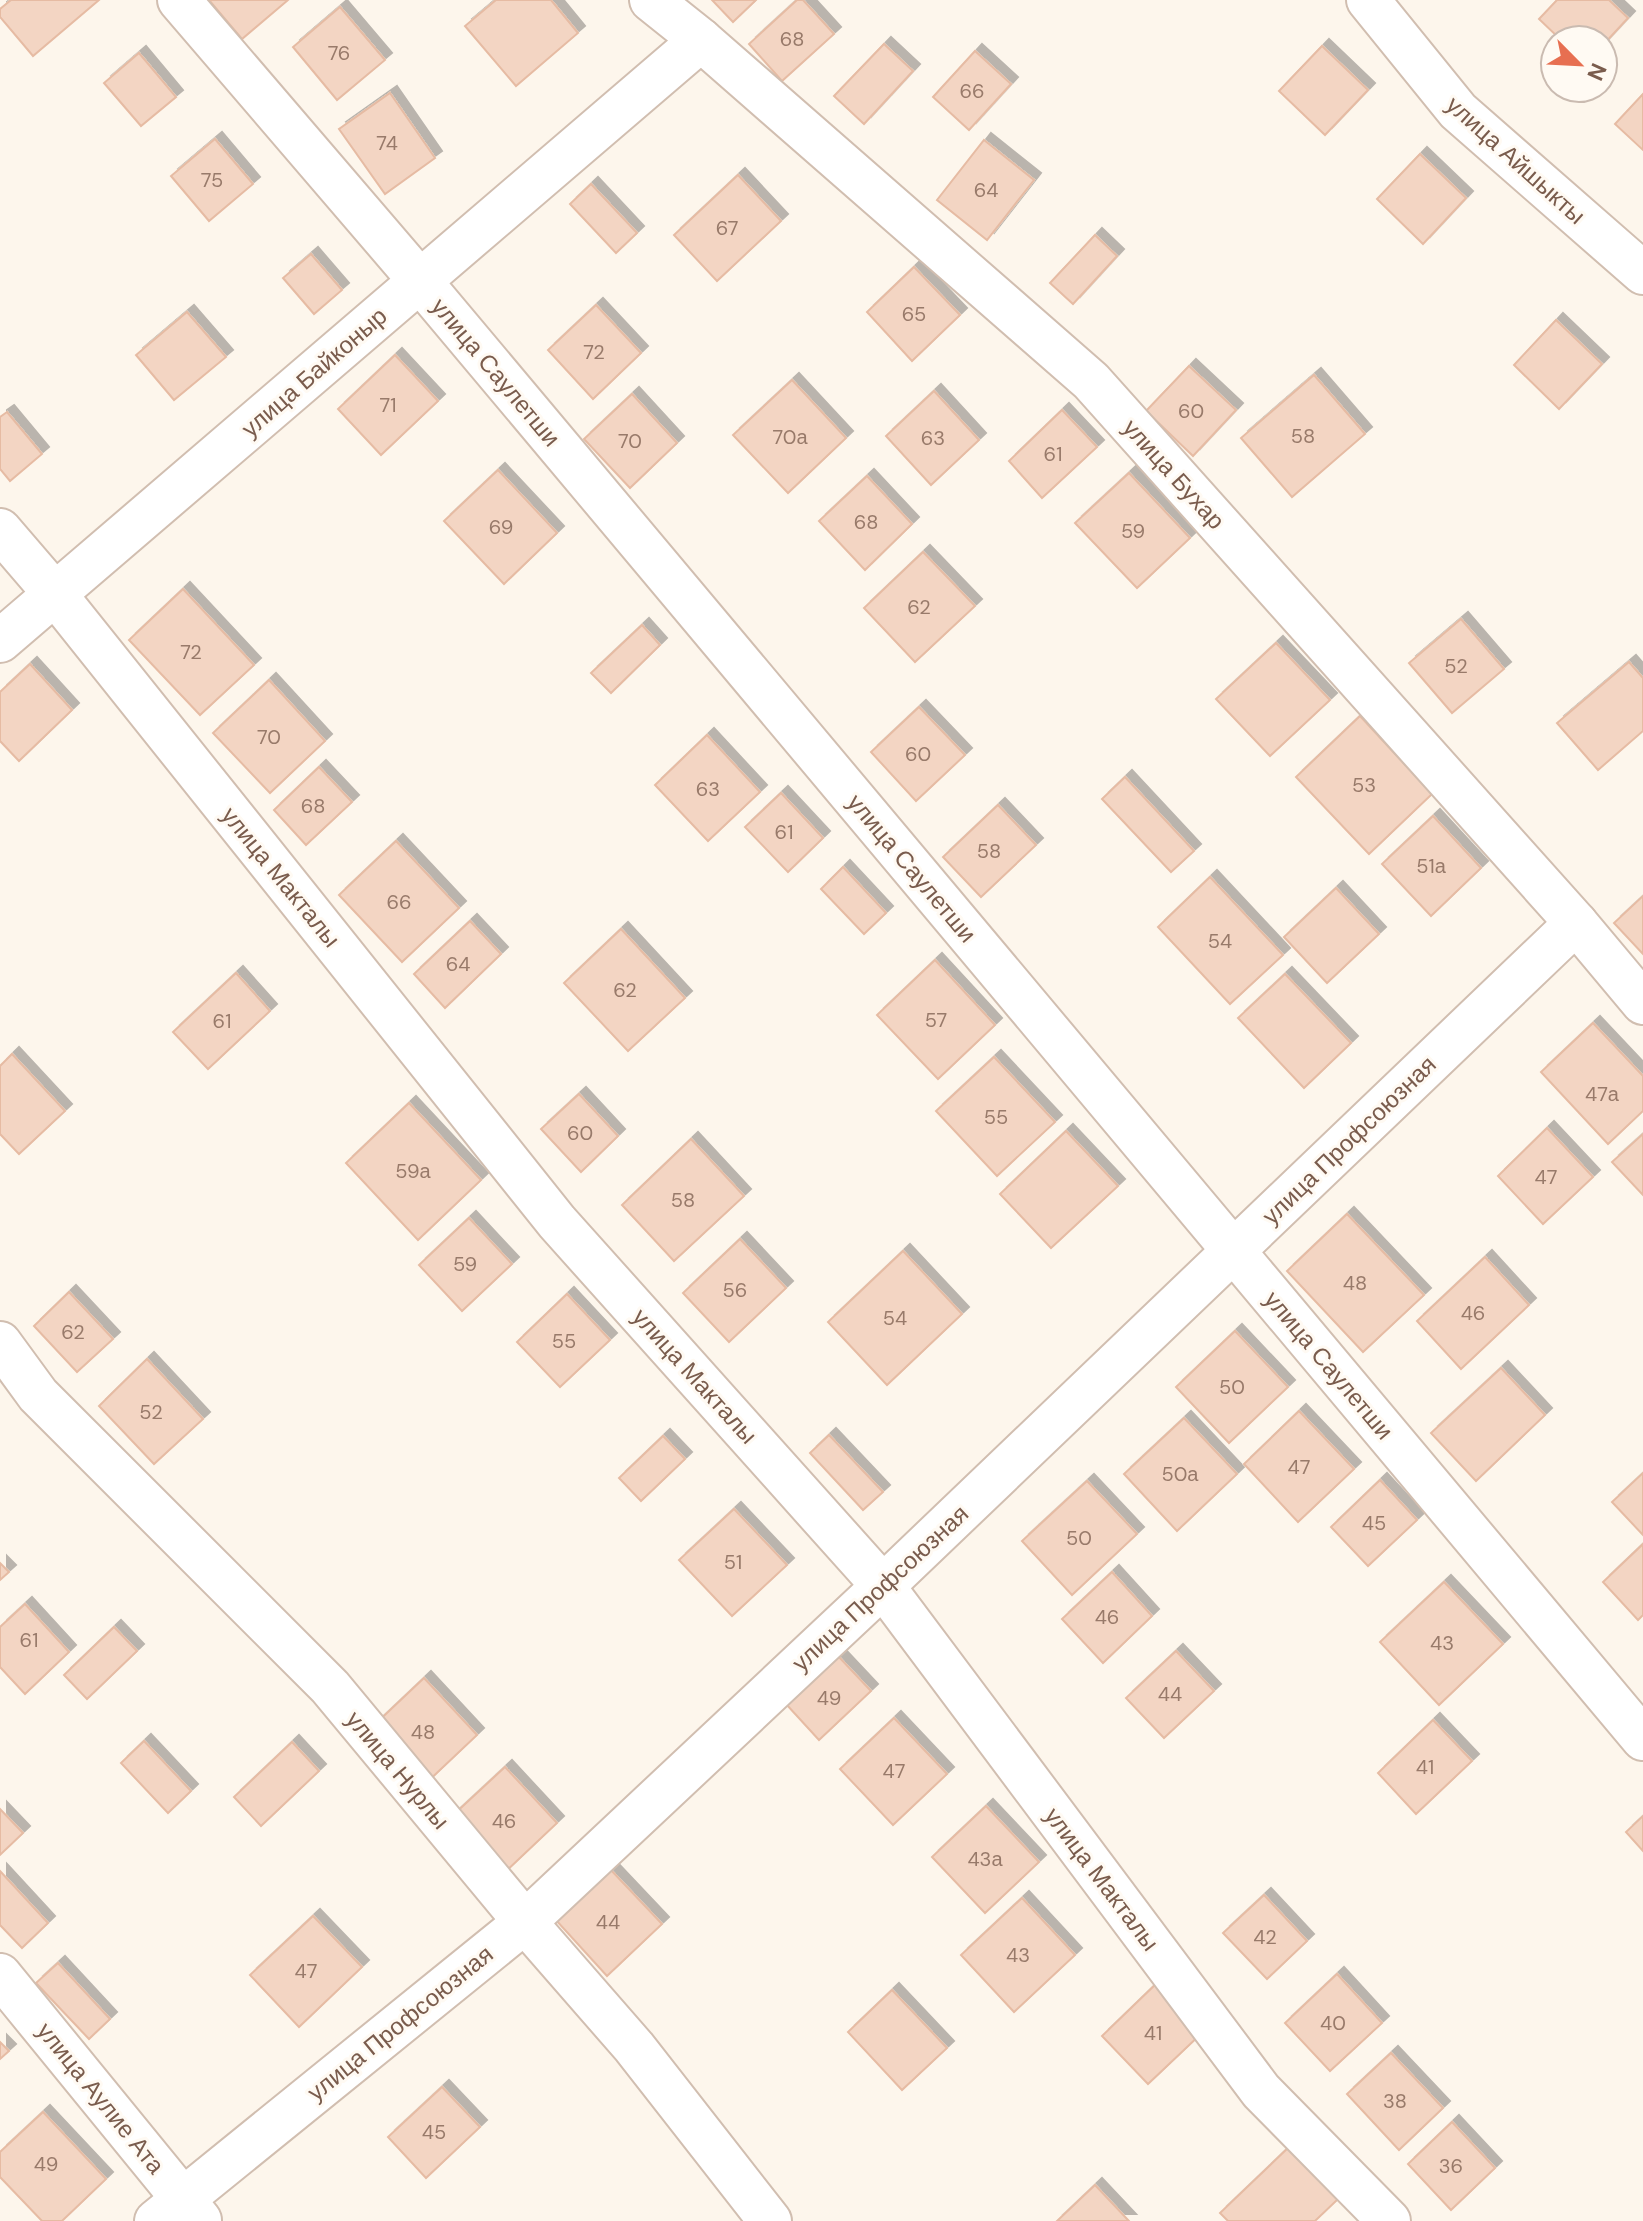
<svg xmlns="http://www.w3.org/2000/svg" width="1643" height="2221" viewBox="0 0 1643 2221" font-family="'DM Sans',sans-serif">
  <defs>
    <filter id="shadow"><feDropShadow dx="7" dy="-7" stdDeviation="0" flood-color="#0004"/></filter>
  </defs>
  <rect width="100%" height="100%" fill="#fdf6ec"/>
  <!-- building -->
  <g fill="#f3d5c3" stroke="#e6bba3" stroke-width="2" filter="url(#shadow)">
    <path d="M11,0h88l-66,56 -33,-39v-8z"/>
    <path d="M209,0h79l-46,39z"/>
    <path d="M496,0h55l27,33 -62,53 -51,-60z"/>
    <path d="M712,0h44l-23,22z"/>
    <path d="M797,0h6l31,34 -52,47 -33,-37z"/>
    <path d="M1557,0h52l19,18 -25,27v-5h-42l-22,-21z"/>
    <path d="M340,7l45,53 -48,40 -44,-53z"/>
    <path d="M884,44l29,27 -49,53 -30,-28z"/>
    <path d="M1322,46l46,44 -43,45 -46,-44z"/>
    <path d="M975,51l36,33 -42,46 -36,-33z"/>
    <path d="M139,53l37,44 -35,29 -37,-43z"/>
    <path d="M390,93l45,65 -50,36 -46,-65z"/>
    <path d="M1643,94v56l-28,-26z"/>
    <path d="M215,139l38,45 -44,37 -38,-45z"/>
    <path d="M984,140l50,40 -47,60 -50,-40z"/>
    <path d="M1420,154l46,44 -43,46 -46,-45z"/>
    <path d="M738,175l43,46 -64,60 -43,-46z"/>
    <path d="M591,184l46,49 -21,20 -46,-49z"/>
    <path d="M1095,235l22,21 -44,48 -23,-21z"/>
    <path d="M311,254l31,36 -28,24 -31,-36z"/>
    <path d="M914,267l46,48 -48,46 -45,-49z"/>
    <path d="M596,305l45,48 -48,46 -45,-49z"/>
    <path d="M187,312l39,45 -52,43 -38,-45z"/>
    <path d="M1556,320l46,44 -43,45 -45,-44z"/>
    <path d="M395,355l43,46 -57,54 -43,-46z"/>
    <path d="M1189,366l47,44 -43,46 -47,-45z"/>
    <path d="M1314,375l51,59 -73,63 -51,-59z"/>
    <path d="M792,380l54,58 -58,55 -55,-58z"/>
    <path d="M934,391l45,49 -48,45 -45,-49z"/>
    <path d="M632,394l45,49 -47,45 -46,-49z"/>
    <path d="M1062,410l35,37 -55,51 -33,-37z"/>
    <path d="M7,412l35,42 -32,27 -10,-12v-52z"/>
    <path d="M498,470l59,63 -53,51 -60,-63z"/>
    <path d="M1129,473l61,65 -53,50 -62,-65z"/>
    <path d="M867,476l45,48 -47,46 -46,-49z"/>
    <path d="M923,552l52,54 -60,56 -51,-54z"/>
    <path d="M183,589l71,76 -54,50 -71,-75z"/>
    <path d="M1461,619l43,50 -52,44 -43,-50z"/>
    <path d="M642,625l18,20 -49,48 -20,-20z"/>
    <path d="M1276,643l54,57 -60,56 -54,-57z"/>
    <path d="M1629,662l14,16v53l-45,39 -41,-47z"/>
    <path d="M30,664l42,46 -53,51 -19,-20v-49z"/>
    <path d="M269,680l56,61 -55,52 -57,-60z"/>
    <path d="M919,707l46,48 -49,46 -45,-49z"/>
    <path d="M1360,716l72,78 -63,60 -73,-77z"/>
    <path d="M707,735l53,57 -52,49 -53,-56z"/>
    <path d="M319,767l33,35 -46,43 -32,-35z"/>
    <path d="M1125,777l69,74 -23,21 -69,-73z"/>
    <path d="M781,793l42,45 -35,34 -43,-45z"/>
    <path d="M998,805l38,40 -55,52 -38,-40z"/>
    <path d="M1433,816l48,52 -50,48 -49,-52z"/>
    <path d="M396,841l63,67 -57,54 -63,-67z"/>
    <path d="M843,867l43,46 -22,21 -43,-45z"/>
    <path d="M1210,877l73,78 -53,49 -72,-77z"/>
    <path d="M1336,888l43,46 -52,49 -43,-46z"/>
    <path d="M1643,896v58l-29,-31z"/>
    <path d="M470,921l31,33 -56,54 -31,-34z"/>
    <path d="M621,929l64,69 -57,53 -64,-68z"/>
    <path d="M935,960l60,65 -57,54 -61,-64z"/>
    <path d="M236,973l34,38 -62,58 -35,-37z"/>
    <path d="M1285,974l66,69 -47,45 -66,-70z"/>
    <path d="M1593,1023l50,53v35l-35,33 -67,-72z"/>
    <path d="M12,1054l53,57 -46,43 -19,-20v-68z"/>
    <path d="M994,1057l61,65 -58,54 -61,-65z"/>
    <path d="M579,1094l39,42 -37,36 -40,-43z"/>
    <path d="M409,1103l72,77 -63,60 -72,-77z"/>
    <path d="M1547,1128l46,49 -50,47 -45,-48z"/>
    <path d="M1066,1131l52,55 -67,62 -51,-54z"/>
    <path d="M1643,1134v61l-31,-33z"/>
    <path d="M691,1139l53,57 -70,65 -52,-56z"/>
    <path d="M1347,1214l77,81 -61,57 -76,-81z"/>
    <path d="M469,1218l43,46 -50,47 -43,-46z"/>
    <path d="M740,1239l46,49 -57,54 -46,-49z"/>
    <path d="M903,1251l59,63 -75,71 -59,-63z"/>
    <path d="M1485,1257l44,48 -68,64 -44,-48z"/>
    <path d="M69,1292l44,47 -36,33 -43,-46z"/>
    <path d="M567,1294l43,46 -50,47 -43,-45z"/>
    <path d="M1235,1331l53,56 -59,56 -53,-56z"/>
    <path d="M147,1359l56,60 -49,45 -55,-58z"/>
    <path d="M1501,1368l44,47 -69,66 -45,-48z"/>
    <path d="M1299,1411l55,58 -56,53 -54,-58z"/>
    <path d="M1184,1418l53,56 -60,57 -53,-57z"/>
    <path d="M829,1435l54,57 -20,18 -53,-57z"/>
    <path d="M663,1436l22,23 -44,42 -22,-23z"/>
    <path d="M1643,1473v62l-31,-33z"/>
    <path d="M1380,1480l37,40 -49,46 -37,-39z"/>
    <path d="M1087,1481l50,53 -65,61 -50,-54z"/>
    <path d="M734,1509l53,56 -55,51 -53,-56z"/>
    <path d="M1643,1544v71l-5,5 -35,-38z"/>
    <path d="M0,1563l9,9 -9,8z"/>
    <path d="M1112,1572l40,44 -49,47 -41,-44z"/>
    <path d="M1444,1582l59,62 -64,61 -59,-63z"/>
    <path d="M25,1604l44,48 -44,42 -25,-27v-40z"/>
    <path d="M114,1627l23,24 -50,48 -23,-24z"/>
    <path d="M1176,1651l38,40 -50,47 -38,-40z"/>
    <path d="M838,1656l33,35 -52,49 -33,-36z"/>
    <path d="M424,1678l53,57 -54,51 -53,-57z"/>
    <path d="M894,1718l53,56 -54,51 -53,-56z"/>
    <path d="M1433,1720l39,41 -56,53 -38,-41z"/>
    <path d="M144,1741l47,50 -23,22 -47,-50z"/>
    <path d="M292,1742l27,29 -58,55 -27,-29z"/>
    <path d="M505,1767l52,56 -54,51 -53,-56z"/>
    <path d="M986,1806l53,56 -54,51 -53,-56z"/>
    <path d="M0,1809l23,24 -23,22z"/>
    <path d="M1643,1816v35l-17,-19z"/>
    <path d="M609,1868l53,56 -55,52 -52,-57z"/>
    <path d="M0,1871l48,52 -26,25 -22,-23z"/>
    <path d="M1264,1895l43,46 -40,38 -44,-46z"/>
    <path d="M1022,1898l53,57 -61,57 -53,-57z"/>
    <path d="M313,1916l49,51 -63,60 -49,-52z"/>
    <path d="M58,1963l52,56 -21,20 -53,-56z"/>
    <path d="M1337,1974l45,49 -52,48 -45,-48z"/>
    <path d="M1158,1982l46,49 -56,53 -46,-48z"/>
    <path d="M892,1990l55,58 -45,42 -54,-58z"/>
    <path d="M0,2042l9,9 -9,8z"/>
    <path d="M1391,2053l52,55 -44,42 -52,-56z"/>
    <path d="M442,2087l38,40 -54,51 -38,-41z"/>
    <path d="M43,2112l63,67 -44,42h-20l-42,-44v-25z"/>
    <path d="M1452,2122l43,46 -44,42 -43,-46z"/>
    <path d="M1289,2147l49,52 -23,22h-87l-8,-8z"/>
    <path d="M1095,2185l34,36h-72z"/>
  </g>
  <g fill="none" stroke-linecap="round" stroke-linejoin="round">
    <defs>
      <g id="street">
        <path d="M179,0l241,281 1223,1458"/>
        <path d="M651,0l50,40 390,341 485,542 67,80"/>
        <path d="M1368,0l90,111 185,162"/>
        <path d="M0,530l55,64 502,628 326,364 378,505 128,130"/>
        <path d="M0,641l701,-601"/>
        <path d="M0,1343l38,52 292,292 195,235 109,125 136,174"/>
        <path d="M0,1975l200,245"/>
        <path d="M156,2221l369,-299 358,-336 693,-663"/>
      </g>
    </defs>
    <!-- street casing -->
    <use href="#street" stroke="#d1beb0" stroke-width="46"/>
    <!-- street -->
    <use href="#street" stroke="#fff" stroke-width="42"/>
  </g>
  <g text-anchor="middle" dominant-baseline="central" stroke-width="6" stroke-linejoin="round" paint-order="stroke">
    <!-- number labels -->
    <g font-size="20" fill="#987a6a">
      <text x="792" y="39">68</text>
      <text x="339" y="53">76</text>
      <text x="972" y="91">66</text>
      <text x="387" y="143">74</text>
      <text x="212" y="180">75</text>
      <text x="986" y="190">64</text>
      <text x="727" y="228">67</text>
      <text x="914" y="314">65</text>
      <text x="594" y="352">72</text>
      <text x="388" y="405">71</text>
      <text x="1191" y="411">60</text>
      <text x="1303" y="436">58</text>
      <text x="790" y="437">70а</text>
      <text x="933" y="438">63</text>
      <text x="630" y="441">70</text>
      <text x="1053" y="454">61</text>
      <text x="866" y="522">68</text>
      <text x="501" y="527">69</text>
      <text x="1133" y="531">59</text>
      <text x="919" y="607">62</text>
      <text x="191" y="652">72</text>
      <text x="1456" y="666">52</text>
      <text x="269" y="737">70</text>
      <text x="918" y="754">60</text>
      <text x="1364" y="785">53</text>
      <text x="708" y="789">63</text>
      <text x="313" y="806">68</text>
      <text x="784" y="832">61</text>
      <text x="989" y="851">58</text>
      <text x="1431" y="866">51а</text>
      <text x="399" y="902">66</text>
      <text x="1220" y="941">54</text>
      <text x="458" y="964">64</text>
      <text x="625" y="990">62</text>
      <text x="936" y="1020">57</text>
      <text x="222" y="1021">61</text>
      <text x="1602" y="1094">47а</text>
      <text x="996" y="1117">55</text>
      <text x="580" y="1133">60</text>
      <text x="413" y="1171">59а</text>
      <text x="1546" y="1177">47</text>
      <text x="683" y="1200">58</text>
      <text x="465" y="1264">59</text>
      <text x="1355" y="1283">48</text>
      <text x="735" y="1290">56</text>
      <text x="1473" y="1313">46</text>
      <text x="895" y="1318">54</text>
      <text x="73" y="1332">62</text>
      <text x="564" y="1341">55</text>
      <text x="1232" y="1387">50</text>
      <text x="151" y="1412">52</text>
      <text x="1299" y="1467">47</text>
      <text x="1180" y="1474">50а</text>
      <text x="1374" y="1523">45</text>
      <text x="1079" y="1538">50</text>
      <text x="733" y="1562">51</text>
      <text x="1107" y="1617">46</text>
      <text x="29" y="1640">61</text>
      <text x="1442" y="1643">43</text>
      <text x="1170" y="1694">44</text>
      <text x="829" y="1698">49</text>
      <text x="423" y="1732">48</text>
      <text x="1425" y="1767">41</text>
      <text x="894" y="1771">47</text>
      <text x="504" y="1821">46</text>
      <text x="985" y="1859">43а</text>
      <text x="608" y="1922">44</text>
      <text x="1265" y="1937">42</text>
      <text x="1018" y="1955">43</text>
      <text x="306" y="1971">47</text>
      <text x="1333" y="2023">40</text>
      <text x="1153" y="2033">41</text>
      <text x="1395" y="2101">38</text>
      <text x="434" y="2132">45</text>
      <text x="46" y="2164">49</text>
      <text x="1451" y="2166">36</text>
    </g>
    <!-- street labels -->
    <g font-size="24" fill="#7a5c4d" stroke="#fffaf3">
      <text transform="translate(1516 160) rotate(42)">улица Айшыкты</text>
      <text transform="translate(314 372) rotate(-41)">улица Байконыр</text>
      <text transform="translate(496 372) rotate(50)">улица Саулетши</text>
      <text transform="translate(1174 474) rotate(48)">улица Бухар</text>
      <text transform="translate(912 868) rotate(50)">улица Саулетши</text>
      <text transform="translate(281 877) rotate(51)">улица Макталы</text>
      <text transform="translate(1349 1140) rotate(-44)">улица Профсоюзная</text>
      <text transform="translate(1329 1365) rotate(50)">улица Саулетши</text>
      <text transform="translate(695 1376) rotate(48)">улица Макталы</text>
      <text transform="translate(880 1588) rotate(-43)">улица Профсоюзная</text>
      <text transform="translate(398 1770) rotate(50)">улица Нурлы</text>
      <text transform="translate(1102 1879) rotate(53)">улица Макталы</text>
      <text transform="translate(400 2023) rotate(-39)">улица Профсоюзная</text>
      <text transform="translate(101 2098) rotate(51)">улица Аулие Ата</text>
    </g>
  </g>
  <!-- north arrow -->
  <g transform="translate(1579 64) rotate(114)"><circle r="38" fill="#fffaf3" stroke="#cabbb1" stroke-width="2"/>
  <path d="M0-6L14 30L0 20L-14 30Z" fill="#e76f51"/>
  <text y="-12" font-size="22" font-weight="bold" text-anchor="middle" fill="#7a5c4d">N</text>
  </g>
</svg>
